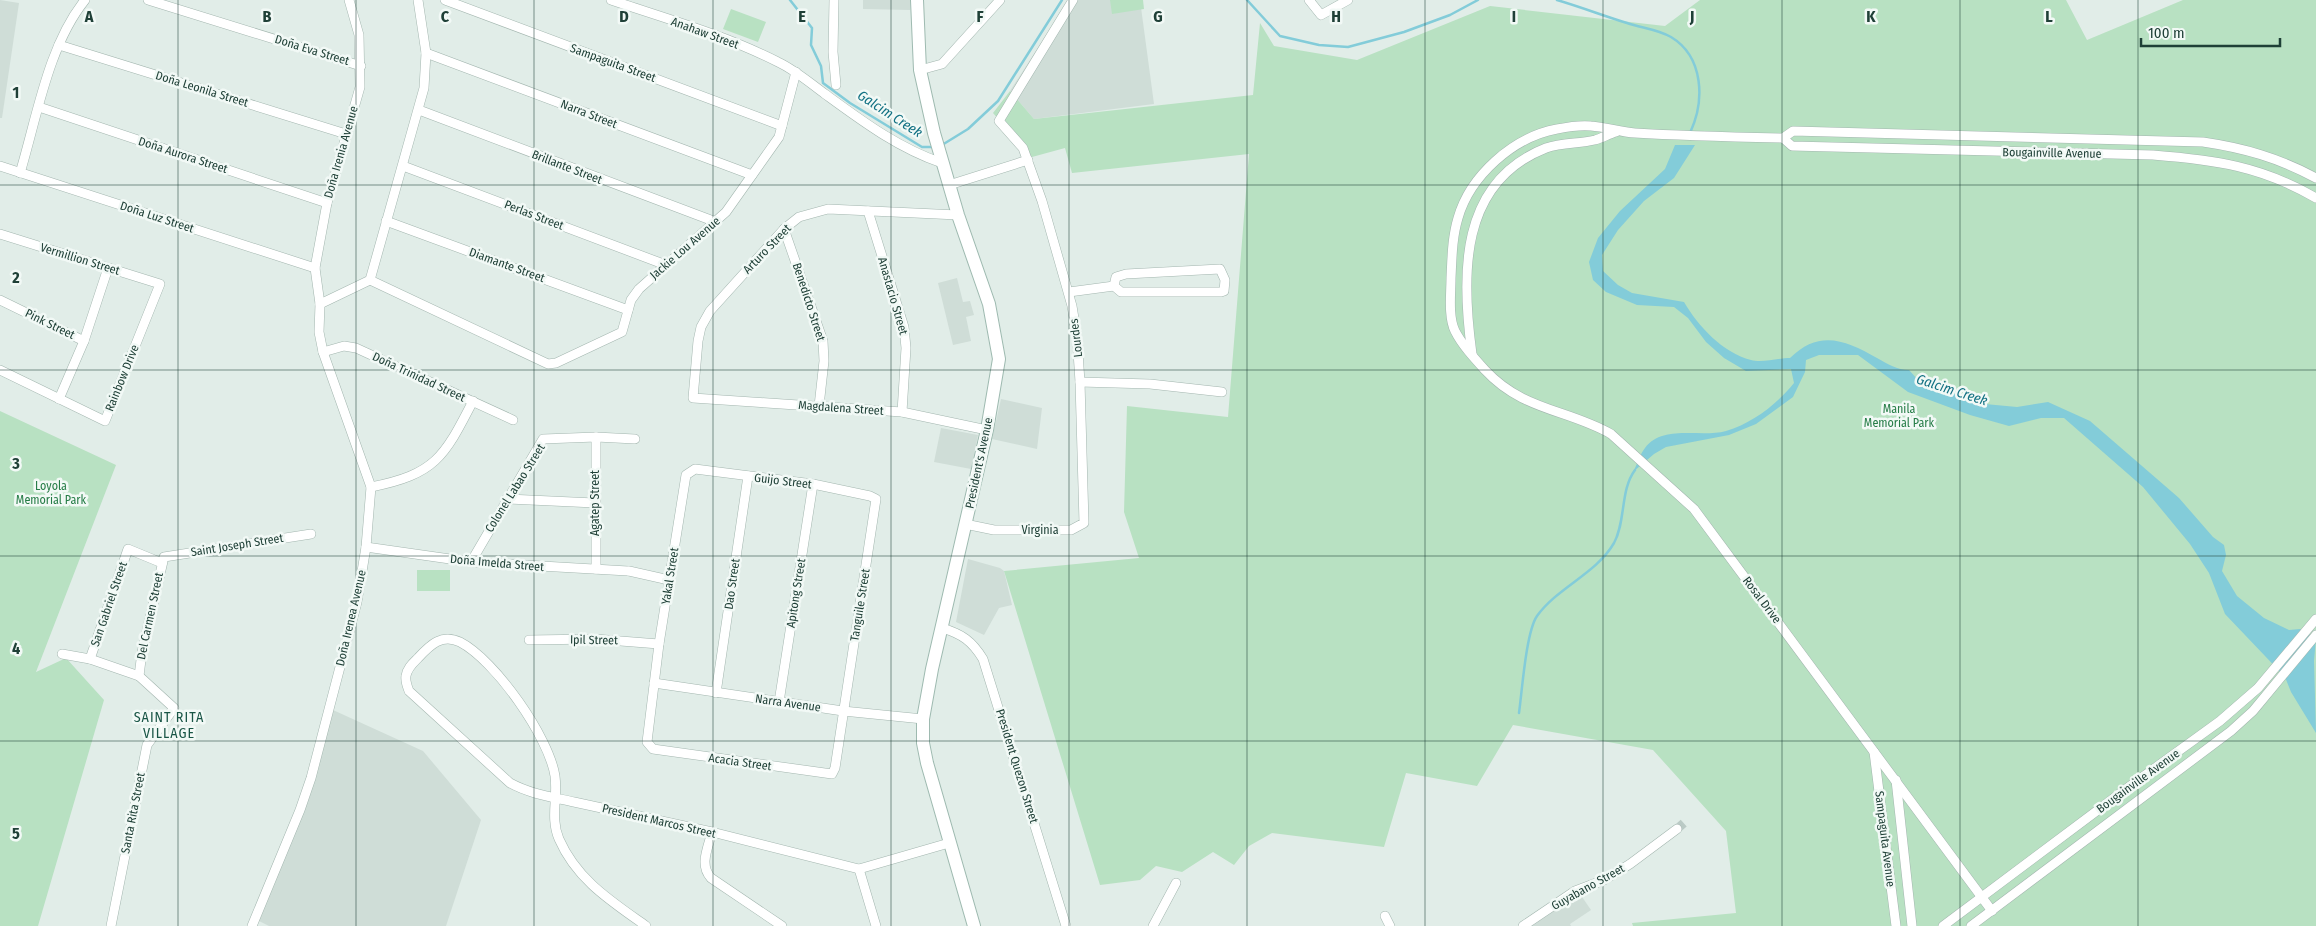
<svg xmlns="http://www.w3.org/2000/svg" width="2316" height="926" viewBox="0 0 2316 926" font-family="'Fira Sans Condensed',sans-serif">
  <rect width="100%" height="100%" fill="#e1ede8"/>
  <!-- built -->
  <g fill="#cfddd7">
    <path d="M0,0l19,3 -17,115h-2z"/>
    <path d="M863,0h47v10l-47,-1z"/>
    <path d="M1073,0h67l14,104 -120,15 -24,-28 51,-79z"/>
    <path d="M957,278l6,24 7,-1 4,14 -8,2 5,24 -18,4 -15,-62z"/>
    <path d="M1001,399l41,9 -5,41 -45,-10z"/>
    <path d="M941,428l37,7 -7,34 -37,-7z"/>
    <path d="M968,559l32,9 4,3 8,34 -13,3 -15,27 -28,-13z"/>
    <path d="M333,710l90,41 58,69 -35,106h-177l-12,-6 52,-121z"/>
    <path d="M1580,894l11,16 -21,14 1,2h-40z"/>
  </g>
  <!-- green -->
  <g fill="#b8e1c2">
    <path d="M1110,0h33l1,9 -32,5z"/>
    <path d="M1700,0h366l21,40 96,-40h133v926h-683l-1,-3 104,-10 -10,-82 -73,-81 -140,-25 -36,61 -71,-13 -22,74 -112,-14 -23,13 -15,19 -21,-13 -31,20 -26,-6 -16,14 -40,5 -96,-314 135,-13 -15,-46 3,-106 101,11 21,-263 -177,19 -7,-25 -33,9 -39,-44 17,-22 24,28 219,-24 7,-72 14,23 83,14 133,-54 175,20z"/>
    <path d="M731,9l35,13 -8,20 -35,-13z"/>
    <path d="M0,411l116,54 -80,207 30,-14 38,42 -66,226h-38z"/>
    <rect x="417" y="570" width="33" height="21"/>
  </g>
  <!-- water -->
  <path fill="#83ccd9" d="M1675,145h20l-21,33 -30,23 -26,29 -16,25 1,16 15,14 14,8 52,9c14,24 39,51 67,58 11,3 28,-2 39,-2 29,-29 56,-18 87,0 11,6 20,12 32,12l11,12 65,22 32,3 31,-5 42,19 89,77 34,39 11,8 2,10 -4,16 15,25 27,22 25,12 11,-1 16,9 -2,23 2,72 -25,-41 -6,-15 -60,-63 -16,-41 -19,-29 -47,-57 -79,-69h-23l-32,8 -39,-11 -62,-23 -50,-37h-39l-13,5 -1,12 -12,25 -37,27 -27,11 -63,12 -12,7 -21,18c4,-7 7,-18 12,-24 18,-24 56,-10 81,-17 27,-8 51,-27 68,-48l-3,-14 -45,2 -22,-13 -18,-16 -18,-24 -14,-11 -37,-2 -31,-13 -13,-12 -4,-18 9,-24 22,-27 45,-42z"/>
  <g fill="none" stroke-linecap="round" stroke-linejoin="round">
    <!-- stream -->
    <g stroke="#83ccd9" stroke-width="2.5">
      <path d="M790,0l22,28 -1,17 10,21 2,17 27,20 72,44h12"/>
      <path d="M1247,0l33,36 39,9 29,2 56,-15 46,-17 28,-15"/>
      <path d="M1557,0c24,7 47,16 70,23 14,5 30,6 44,14 33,20 34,64 19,96"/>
      <path d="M942,145l26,-16 30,-28 64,-101"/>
      <path d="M1519,713c3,-21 7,-81 18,-97 21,-29 59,-42 77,-73 12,-22 6,-53 21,-73"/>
    </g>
    <!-- street-tunnel -->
    <path stroke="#bacac5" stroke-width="9" stroke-dasharray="9 4.5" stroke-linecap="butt" d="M1677,829l9,-8"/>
    <defs>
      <g id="street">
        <path d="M148,0l213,66"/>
        <path d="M445,0l337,126"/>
        <path d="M611,0c56,19 114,35 167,62 17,8 32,21 47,32 37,27 73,54 117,69"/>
        <path d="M834,0l-1,52 3,33"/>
        <path d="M1309,0l12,15 27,-15"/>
        <path d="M59,45l287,89"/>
        <path d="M426,53l326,122"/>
        <path d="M920,70l22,-6 58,-64"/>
        <path d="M39,107l288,96"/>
        <path d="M419,110l297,112"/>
        <path d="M1783,138l9,8 361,9c62,5 108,11 163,43"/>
        <path d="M0,166l315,102"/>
        <path d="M403,166l263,99"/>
        <path d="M20,173c17,-56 28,-127 65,-173"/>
        <path d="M949,185l79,-25"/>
        <path d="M868,211l36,116 2,21 -4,64"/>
        <path d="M958,215l-130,-6 -29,8 -15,12 -74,82 -9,16 -3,14 -5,57 209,14 85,18"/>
        <path d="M386,221l242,89"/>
        <path d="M784,229l39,112 1,20 -5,45"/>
        <path d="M0,234l160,50 -55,137 -105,-51"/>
        <path d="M1220,269l5,11 -1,11 -3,1h-100l-7,-6 2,-9 10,-3z"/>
        <path d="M370,280l54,-192 2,-35 -8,-53"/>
        <path d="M1069,292l45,-6"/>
        <path d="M0,300l84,41"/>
        <path d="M320,304l50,-24 178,84 8,-1 66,-31 9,-32 8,-11 87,-77 53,-75 17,-65"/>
        <path d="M323,352l21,-6 12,2 157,72"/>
        <path d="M1472,354c-11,-79 -13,-172 74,-206 16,-6 33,-4 49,-8 7,-2 14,-6 21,-8"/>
        <path d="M1080,382l70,2 72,8"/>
        <path d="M59,399l25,-58 24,-73"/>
        <path d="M695,469l118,15 57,12 6,3 -41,269 -3,6 -179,-25 -6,-7 12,-98 27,-169z"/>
        <path d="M371,487c65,-13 73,-30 102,-86"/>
        <path d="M506,499l89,4"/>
        <path d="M965,524l29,6h77l13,-7 -4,-141 -3,-45 -5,-31 -30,-105 -19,-53 -24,-27 74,-121"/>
        <path d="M366,547l105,15 157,9"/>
        <path d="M471,562l72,-123 53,-2 39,2"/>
        <path d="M596,569v-132"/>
        <path d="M629,571l40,9"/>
        <path d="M942,628c20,6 30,13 41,31l83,267"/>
        <path d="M529,640l66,-1 64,5"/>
        <path d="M62,654l28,5 49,17 35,32 -27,37 -36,181"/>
        <path d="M90,659l38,-110 34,14"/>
        <path d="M139,676l3,-24 22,-95 147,-23"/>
        <path d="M654,683l189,28 80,8"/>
        <path d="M716,693l32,-217"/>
        <path d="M779,702l34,-218"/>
        <path d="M1874,752l22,174"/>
        <path d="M1896,780l16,146"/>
        <path d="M712,832c-4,16 -13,33 -1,46l71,48"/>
        <path d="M859,869l17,57"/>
        <path d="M1992,911l-298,-402 -83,-75c-44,-25 -88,-23 -126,-64 -11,-12 -23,-25 -30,-39 -7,-14 -4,-38 -4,-53 1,-20 1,-40 7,-60 12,-42 55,-81 99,-89 10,-2 24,-4 34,-3 15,1 29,6 44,7 50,3 99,4 148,5l10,-7 410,11c41,6 76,16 113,36"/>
        <path d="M1385,916l5,10"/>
        <path d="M252,926l48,-116 11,-32 46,-176 9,-55 5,-60 -48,-135 -4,-20 1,-28 -5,-36 12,-65 33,-116 -1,-52 -10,-35"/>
        <path d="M646,926c-35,-25 -69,-46 -87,-87 -9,-21 -1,-41 -4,-63 -6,-39 -60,-116 -95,-134 -18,-9 -30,3 -42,16 -5,5 -11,10 -12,18 -1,5 1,10 3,15l101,92c20,11 42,14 64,19l138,30 147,37 90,-26"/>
        <path d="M1153,926l23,-43"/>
        <path d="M1523,926l52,-35 29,-11 26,-16 47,-35"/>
        <path d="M1943,926l183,-137 94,-68 38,-33 58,-69"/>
        <path d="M1971,926l260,-195 22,-20 63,-76"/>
      </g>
      <path id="secondary" d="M917,0l3,70 14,63 24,82 31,89 10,55 -12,71 -55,239 -9,50v24l4,20 47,163"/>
    </defs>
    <!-- street casing -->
    <use href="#street" stroke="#a3b6af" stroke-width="10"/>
    <!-- secondary casing -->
    <use href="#secondary" stroke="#9ebab0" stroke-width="14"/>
    <!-- street -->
    <use href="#street" stroke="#fff" stroke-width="9"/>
    <!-- secondary -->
    <use href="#secondary" stroke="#fff" stroke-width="12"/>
  </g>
  <!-- grid -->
  <path fill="none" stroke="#1f4037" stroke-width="1" stroke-opacity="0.55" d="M178,0v926M356,0v926M534,0v926M713,0v926M891,0v926M1069,0v926M1247,0v926M1425,0v926M1603,0v926M1782,0v926M1960,0v926M2138,0v926M0,185h2316M0,370h2316M0,556h2316M0,741h2316"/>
  <g text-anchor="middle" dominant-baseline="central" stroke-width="5" stroke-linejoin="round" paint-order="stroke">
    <!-- street labels -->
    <g font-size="12" fill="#1f4037" stroke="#f2f9f6">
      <text transform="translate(705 33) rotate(20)">Anahaw Street</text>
      <text transform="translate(312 50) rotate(17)">Doña Eva Street</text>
      <text transform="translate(613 63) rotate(20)">Sampaguita Street</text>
      <text transform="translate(202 89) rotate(17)">Doña Leonila Street</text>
      <text transform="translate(589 114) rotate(21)">Narra Street</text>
      <text transform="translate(341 152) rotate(-74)">Doña Irenia Avenue</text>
      <text transform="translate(2052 153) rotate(1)">Bougainville Avenue</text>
      <text transform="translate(183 155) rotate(18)">Doña Aurora Street</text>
      <text transform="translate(567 167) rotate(21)">Brillante Street</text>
      <text transform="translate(534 215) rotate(21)">Perlas Street</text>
      <text transform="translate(157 217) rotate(18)">Doña Luz Street</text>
      <text transform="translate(685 248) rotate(-41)">Jackie Lou Avenue</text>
      <text transform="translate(767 249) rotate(-46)">Arturo Street</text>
      <text transform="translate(80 259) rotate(17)">Vermillion Street</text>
      <text transform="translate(507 265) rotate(20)">Diamante Street</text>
      <text transform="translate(893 296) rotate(74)">Anastacio Street</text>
      <text transform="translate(809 302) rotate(72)">Benedicto Street</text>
      <text transform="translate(50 324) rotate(26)">Pink Street</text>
      <text transform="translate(1076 338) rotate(-97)">Lourdes</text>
      <text transform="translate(419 377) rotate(25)">Doña Trinidad Street</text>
      <text transform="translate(122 378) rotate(-68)">Rainbow Drive</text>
      <text transform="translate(841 408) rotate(4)">Magdalena Street</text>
      <text transform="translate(979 463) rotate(-78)">President's Avenue</text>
      <text transform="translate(783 481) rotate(7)">Guijo Street</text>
      <text transform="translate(515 488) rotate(-58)">Colonel Labao Street</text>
      <text transform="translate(595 503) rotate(-90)">Agatep Street</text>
      <text x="1040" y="530">Virginia</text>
      <text transform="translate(237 545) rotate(-9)">Saint Joseph Street</text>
      <text transform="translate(497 563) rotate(5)">Doña Imelda Street</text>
      <text transform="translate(670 576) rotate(-81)">Yakal Street</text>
      <text transform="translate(732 584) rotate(-82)">Dao Street</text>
      <text transform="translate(796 593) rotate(-81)">Apitong Street</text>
      <text transform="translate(1762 600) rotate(53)">Rosal Drive</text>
      <text transform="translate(109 604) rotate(-71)">San Gabriel Street</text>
      <text transform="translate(860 605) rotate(-81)">Tanguile Street</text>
      <text transform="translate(150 616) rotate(-78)">Del Carmen Street</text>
      <text transform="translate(351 618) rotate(-77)">Doña Irenea Avenue</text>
      <text transform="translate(594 640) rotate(1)">Ipil Street</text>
      <text transform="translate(788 703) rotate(8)">Narra Avenue</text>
      <text transform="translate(740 762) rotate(8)">Acacia Street</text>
      <text transform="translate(1017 766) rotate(73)">President Quezon Street</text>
      <text transform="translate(2138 781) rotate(-36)">Bougainville Avenue</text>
      <text transform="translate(133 813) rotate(-79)">Santa Rita Street</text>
      <text transform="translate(659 821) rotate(13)">President Marcos Street</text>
      <text transform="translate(1885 839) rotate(83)">Sampaguita Avenue</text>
      <text transform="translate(1588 887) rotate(-29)">Guyabano Street</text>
    </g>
    <!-- park labels -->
    <g font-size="12" fill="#257c46" stroke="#f2f9f6">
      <text x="1899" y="409">Manila<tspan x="1899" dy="14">Memorial Park</tspan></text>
      <text x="51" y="486">Loyola<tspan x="51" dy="14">Memorial Park</tspan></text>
    </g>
    <!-- water labels -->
    <g font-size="14" font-style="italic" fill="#127183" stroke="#f2f9f6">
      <text transform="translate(890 114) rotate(33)">Galcim Creek</text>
      <text transform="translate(1952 390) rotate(18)">Galcim Creek</text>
    </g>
    <!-- neighbourhood labels -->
    <g font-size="14" letter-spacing="1" fill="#195546" stroke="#f2f9f6">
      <text x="169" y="717">SAINT RITA<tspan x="169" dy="16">VILLAGE</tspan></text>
    </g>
  </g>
  <g font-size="16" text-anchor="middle" font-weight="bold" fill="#1f4037" stroke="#f2f9f6" stroke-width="5" stroke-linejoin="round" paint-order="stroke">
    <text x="89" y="22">A</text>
    <text x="267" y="22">B</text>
    <text x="445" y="22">C</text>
    <text x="624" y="22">D</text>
    <text x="802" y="22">E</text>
    <text x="980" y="22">F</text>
    <text x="1158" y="22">G</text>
    <text x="1336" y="22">H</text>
    <text x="1514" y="22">I</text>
    <text x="1692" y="22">J</text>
    <text x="1871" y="22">K</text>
    <text x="2049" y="22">L</text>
    <text x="16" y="98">1</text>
    <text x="16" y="283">2</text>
    <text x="16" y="469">3</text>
    <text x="16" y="654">4</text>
    <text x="16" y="839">5</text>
  </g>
  <!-- scale -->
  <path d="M2141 38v8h139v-8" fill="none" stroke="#1f4037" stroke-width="2.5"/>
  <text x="2148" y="38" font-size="15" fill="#1f4037" stroke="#f2f9f6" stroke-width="4" paint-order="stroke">100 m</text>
</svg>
